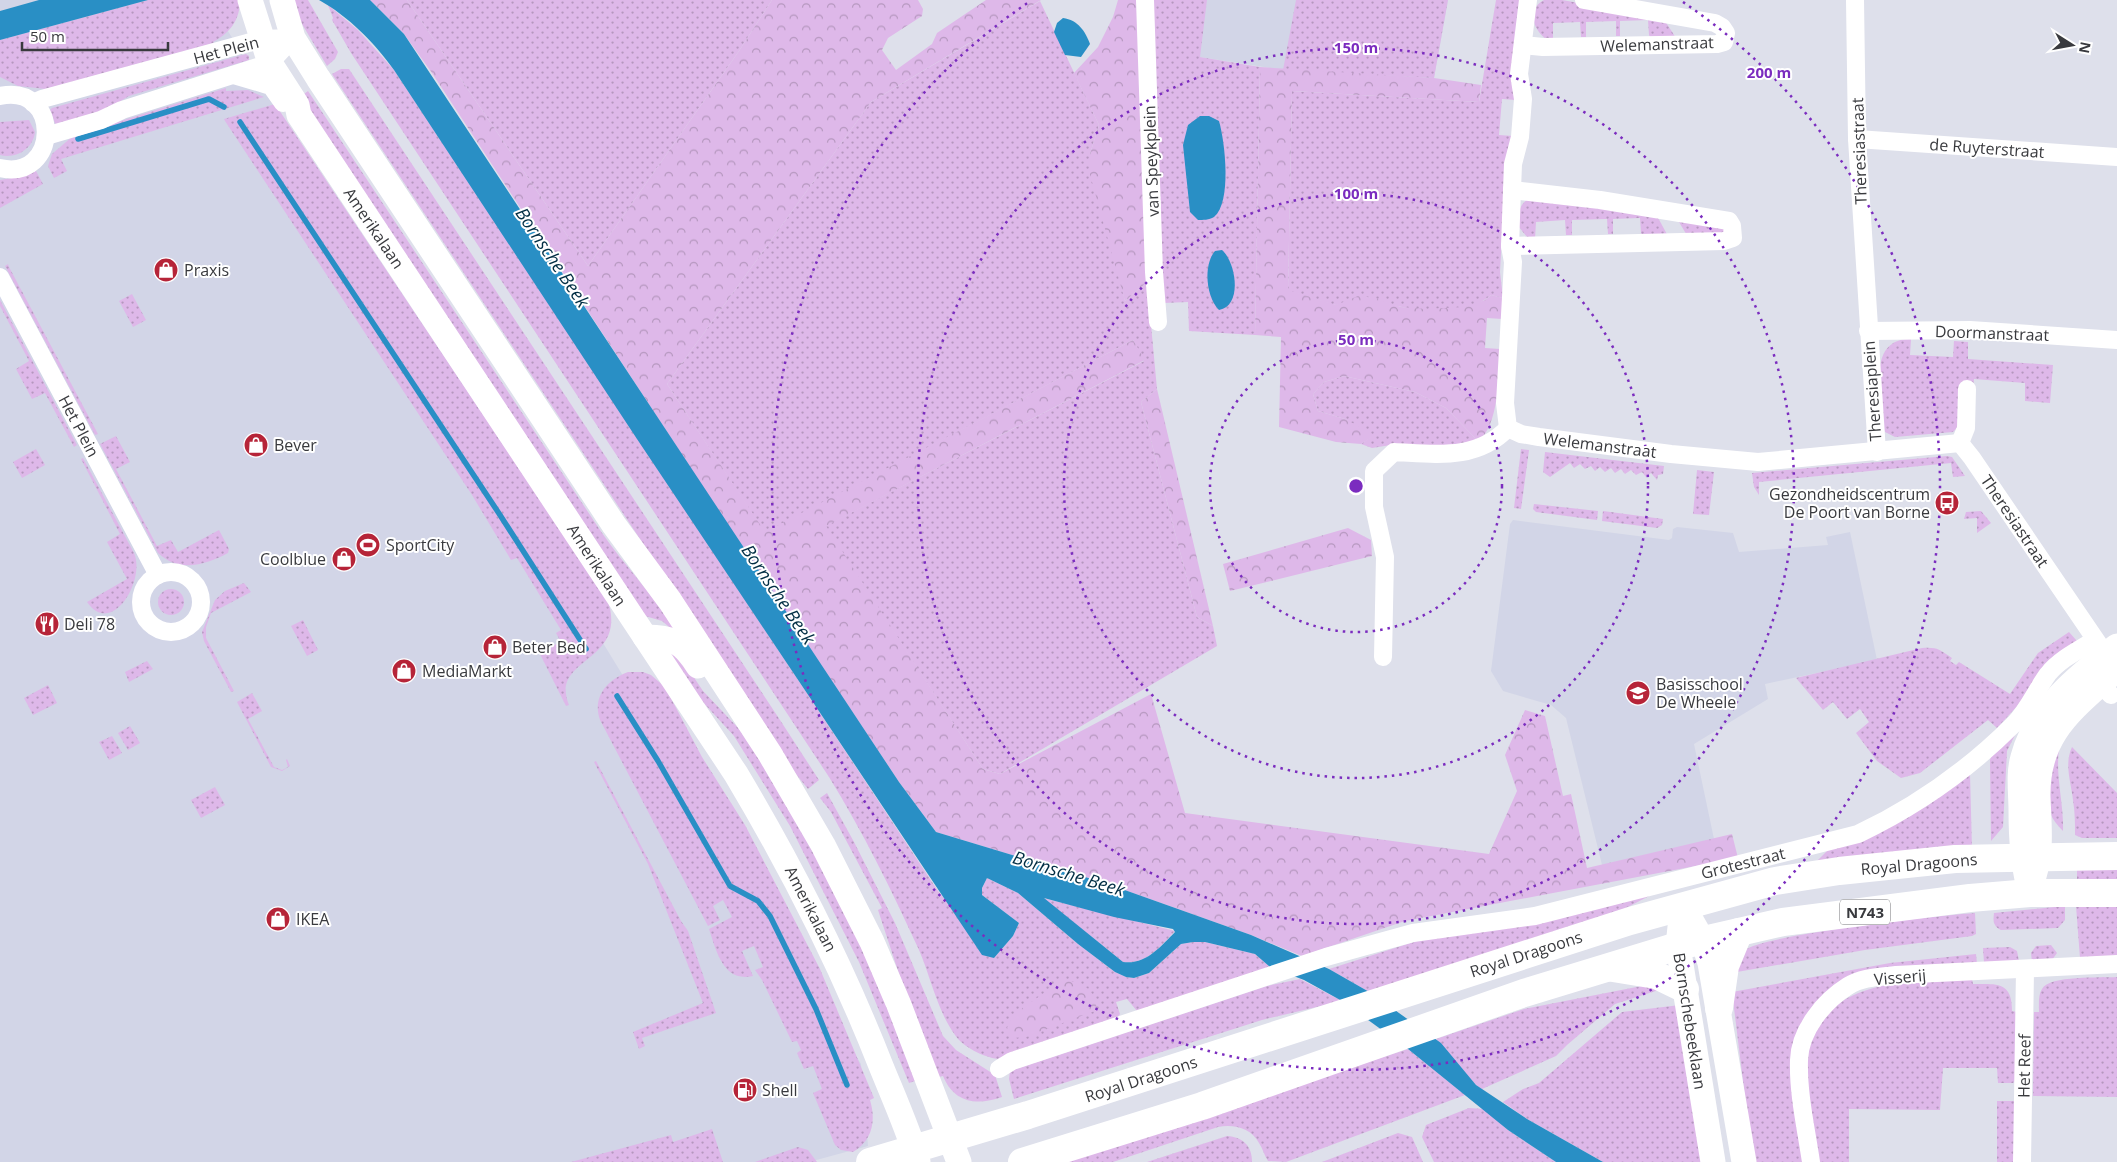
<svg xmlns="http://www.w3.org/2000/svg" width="2117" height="1162" viewBox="0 0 2117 1162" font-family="'Open Sans',sans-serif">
  <defs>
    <pattern id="grass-dots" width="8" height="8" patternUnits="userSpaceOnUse" patternTransform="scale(1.25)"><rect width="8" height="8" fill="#deb8e9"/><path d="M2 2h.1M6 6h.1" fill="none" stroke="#b597be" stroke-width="1.8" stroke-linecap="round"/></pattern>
    <pattern id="forest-crowns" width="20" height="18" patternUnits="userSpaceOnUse" patternTransform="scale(1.25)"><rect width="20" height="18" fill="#deb8e9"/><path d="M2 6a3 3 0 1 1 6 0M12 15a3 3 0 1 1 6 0" fill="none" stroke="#b597be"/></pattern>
  </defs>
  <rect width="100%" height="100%" fill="#dee0eb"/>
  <!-- built -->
  <g fill="#d2d5e7">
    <path d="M0,0h218l5,23 638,1041 7,82 -59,16h-809z"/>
    <path d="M1171,0h277l-14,78 -151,-8 -83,-13z"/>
    <path d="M1513,520l156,20 3,-2 1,-9 4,-2 56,6 6,19 89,-7 -2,-8 24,-5 27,128 -112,24 3,15 -74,45 20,95 -112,26 -36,-147 -15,-13 -48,-14 -12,-20 19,-147z"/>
  </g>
  <!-- grass -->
  <g fill="url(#grass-dots)">
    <path d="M148,0h92c0,20 -10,33 -27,42l1,1 -168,46 -28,-3 -18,-9v-37z"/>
    <path d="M295,0h13l30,52 -3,7 -8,7 -31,-52z"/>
    <path d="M407,0h365l-33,51 -151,215z"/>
    <path d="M1153,0h54l-7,57 60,10 -5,268 -66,-4 -1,-29 -25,1z"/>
    <path d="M1296,0h152l-14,78 -151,-8z"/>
    <path d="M1496,0h24l-4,100 -14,-1 -3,36 14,1 -7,24 -6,112 3,26 -12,-3c-20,19 -64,17 -89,12 -14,-2 -26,-10 -41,-10 -9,-1 -16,8 -25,8 -4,0 -38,-12 -48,-14l4,-200 187,11z"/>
    <path d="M1544,0h18l101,18 15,23 -25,1 -4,-7 -1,-15 -28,1v15h-4v-15l-30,1v15h-5l-1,-15 -27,1v15l-4,3c-15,-9 -24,-31 -5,-41z"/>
    <path d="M1040,1l59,124 -9,29 35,147 22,-19 10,107 -16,13 56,215 16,9 4,20 -217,128 -17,-5 -158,-243 319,-165 -11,-21 -368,193 -98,-149 204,-282z"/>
    <path d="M328,5l30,25 36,40 544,821 56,67 19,-22 6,-13 -37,-28v-7l5,-10 31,15 60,51 37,28 11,5 8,1 15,-5 32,-29 12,-2h12l50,12 15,13 -133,44 -10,-12 -11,3 4,12 -5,7 -117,38c-15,-2 -35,-12 -43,-24 -18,-25 -24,-57 -36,-85 -27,-59 -56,-118 -90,-173l-478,-724 -19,-33 1,-2z"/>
    <path d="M246,54l3,2v4l-120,36 -37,22 -36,8 -6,-16 2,-2z"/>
    <path d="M341,69h8l431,651 39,60 -11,9 -13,-16 -463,-699z"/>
    <path d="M226,88v3l22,-1 16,7 -203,62 6,12 -13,7 -6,-12 4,-12 21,-18z"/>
    <path d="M308,91l294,442c23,33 51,62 73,95l-1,3 -12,-10 -17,-5 -345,-519z"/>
    <path d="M275,104l333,497c20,63 -59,56 -39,104l-3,1 -27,-54 22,-10 -5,-9 5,-3 -44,-72 -6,2 -39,-65 -247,-374 -1,-2z"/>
    <path d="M29,120l6,12c-2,17 -19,27 -35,23v-33z"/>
    <path d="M36,171l7,13 -43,24v-28l24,-4z"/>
    <path d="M1531,197l125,17 13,24h-25l-3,-5 -1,-15 -27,1v15h-5l-1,-15 -35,1v15h-6l-1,-15 -29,2 -1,17 -8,-2 -9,-11c1,-14 0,-21 13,-29z"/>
    <path d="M1676,217l49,8 -1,9 -36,3z"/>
    <path d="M8,264l1,3 89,167 -3,1 -90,-169z"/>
    <path d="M132,294l14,26 -13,7 -14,-26z"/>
    <path d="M0,300l77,145 -3,2 -29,-54 -13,6 -16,-30 13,-8 -29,-55z"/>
    <path d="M1911,339l-1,16 43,2 1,-16 14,1v17l85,6 -3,38 -25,-2v-18l-51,-4c-1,16 -8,42 -21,53l-58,5 -10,-5 -2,-6c-2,-29 -17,-88 28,-87z"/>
    <path d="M1344,376l71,16 31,16 32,33 -20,9 -67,-5 -19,3 -11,-4 10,-7 -26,-18 -27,-8 -5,-17 11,-12z"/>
    <path d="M116,436l14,26 -14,7 41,77 14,-6 7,12 41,-22 10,19 -1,4c-22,12 -49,20 -70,0l-58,-109z"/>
    <path d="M36,449l9,16 -23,13 -9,-16z"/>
    <path d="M1521,449l8,1 -8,59 -7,-1z"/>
    <path d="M1545,452l119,14 -1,8 -5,1 -1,5 -6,-7 -5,4 -4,-5 -6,3 -5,-5 -6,4 -4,-5 -6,4 -4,-5 -6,4 -5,-5 -5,4 -4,-5 -6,3 -5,-5 -6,4 -4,-5 -20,14 -7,-5z"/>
    <path d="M1947,456l5,1 13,19 -12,1 -2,-14 -192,19v13l-5,-8 -2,-14z"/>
    <path d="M83,458l51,95c12,27 -22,85 -47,49l40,-23 -20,-37 13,-8 -39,-75z"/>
    <path d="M1697,470l17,2 -5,43 -16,-1z"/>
    <path d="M1534,504l64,7 -1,9 -61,-8 -3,-3z"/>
    <path d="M1603,511l60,8 -1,6 -5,3 -55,-7z"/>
    <path d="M1981,511l10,12 -14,10v-15l-13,1 2,-7z"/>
    <path d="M244,583l7,9 -40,21 -5,14v11l28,53 -3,1 -27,-51 -2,-9 13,-32 10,-9z"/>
    <circle cx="171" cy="602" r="13"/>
    <path d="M303,620l15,30 -11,6 -16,-30z"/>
    <path d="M2069,632l8,9 -80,87 -9,-8 -68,53 -19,5 -24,-17 -21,-28 13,-11 -9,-13 -13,10 -14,-17 -10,8 -27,-32 126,-30c16,-1 18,2 30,10l-2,3 6,4 3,-3 51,32 28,-41z"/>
    <path d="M677,652l26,39 39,41 45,70 67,126 64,152 -9,3 -50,-121 -69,-136 -56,-90 -34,-37 -29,-42v-4z"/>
    <path d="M147,661l6,8 -24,13 -4,-10z"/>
    <path d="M628,672h15l8,3 14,12 37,70 43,68 75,144 54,129 -4,2c6,20 3,40 -17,52l-12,-2 -6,-5 -22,-52 9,-4 -9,-23 -9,3 -7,-16 4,-3 -4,-9 -5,1 -30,-62 -7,-10 8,-3 -9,-21 -12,5 11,25c-30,7 -37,-26 -44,-47l23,-12 -9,-17 -10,6 7,14 -12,6 -108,-206c-8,-23 7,-40 28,-48z"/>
    <path d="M48,685l9,18 -24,12 -9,-17z"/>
    <path d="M252,693l10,18 -14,8 26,48 8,3 6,-3 -2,-7 1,-1 3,7 -8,5 -11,-4 -34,-65z"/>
    <path d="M130,726l10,17 -12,7 -10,-17z"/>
    <path d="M2016,733l-9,18 -4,76 -12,14 -1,-81 2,-7z"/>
    <path d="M112,736l10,17 -13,7 -10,-18z"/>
    <path d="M2060,744c-6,29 4,57 3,87 -29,-28 -12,-54 -3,-87z"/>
    <path d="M2072,747l45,46v45h-35l-7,-3c0,-11 0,-23 -2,-35 -2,-18 -9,-36 -1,-53z"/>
    <path d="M596,761l85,160 7,10 28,82 -74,25 3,8 -6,3 -6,-17 70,-29 -55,-139 -54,-102z"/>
    <path d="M1970,774l2,75 -157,14 15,-15z"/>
    <path d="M215,787l10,18 -24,13 -10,-18z"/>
    <path d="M827,793l27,49 41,81 48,113 13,14 39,25 7,22c-25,9 -48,6 -59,-21l-4,1 -40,-103 -21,-64 4,-2 -51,-96 -11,-14z"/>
    <rect x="2077" y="867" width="40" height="16"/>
    <path d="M1651,895l-25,13 -133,47 -122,38 -42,-24 91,-29z"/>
    <path d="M1043,898l132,33c-15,16 -29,34 -52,31z"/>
    <path d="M2117,905v52l-37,1 -4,-52z"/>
    <path d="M2065,906v14l-7,8 -57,2c-8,-4 -8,-9 -7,-17z"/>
    <path d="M1975,913l1,21 -4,2 -107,14 -134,23c4,-7 8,-17 14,-23 17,-15 198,-35 230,-37z"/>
    <path d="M2051,945l6,8 -5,7 -20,2 -1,-9 5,-7z"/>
    <path d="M2010,947l7,4 2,10 -35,2 -1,-15z"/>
    <path d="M1976,954l1,10 -104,8 -69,54 5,136h-56l-21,-170 158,-29z"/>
    <path d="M2117,977v120l-84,-1 1,-84h5c0,-7 -1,-17 3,-23 7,-14 60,-11 75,-12z"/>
    <path d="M1300,979l42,22 -80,19 -248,79 -5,-20 1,-8 257,-85z"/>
    <path d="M1972,979l1,5c24,0 39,-3 39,27l5,1 -2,69 -2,2h-15l-1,-15h-54l-3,42 -91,-1v53h-30c-5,-27 -18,-77 -13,-103 14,-83 102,-77 166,-80z"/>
    <path d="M1657,983l8,5 -50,16 -48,41 -11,11 -74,33 -6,-4 -40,-46 88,-30z"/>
    <path d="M1680,1005l29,157h-106l-76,-43 -24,-17 20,-13 16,-6 83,-71z"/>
    <path d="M1408,1049l57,46 -179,67 -18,-1c-4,-6 -5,-12 -9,-18 -8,-15 -25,-19 -41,-16l-105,35h-59l14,-2z"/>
    <rect x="1997" y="1101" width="19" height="61"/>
    <path d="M1469,1108l15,1 24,21 48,32h-122l-12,-25 4,-12z"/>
    <path d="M712,1129l11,33h-152l100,-27 2,7z"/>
    <path d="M1398,1133l14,4 11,25h-101z"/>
    <path d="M1227,1136c16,1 25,10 25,26h-105z"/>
    <path d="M798,1147l10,3 9,12h-62z"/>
  </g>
  <!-- forest -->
  <g fill="url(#forest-crowns)">
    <path d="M370,0h37l181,266 151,-215 33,-51h146l5,9 -1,7 -34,22 -6,12 14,20 36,-26 5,-11 49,-33h55l-170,102 -204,282 98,148 368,-192 12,20 -319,166 157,243 17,5 151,-80 34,119 304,41 28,-63 -12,-36 20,-45 20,6 18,80 8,-2 16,74 145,-34 6,24 -333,63 -103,35 -51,-21 -146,-52 -169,-51 -37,-50 -169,-254 -298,-455 -28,-39z"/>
    <path d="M1118,0h20l9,282 -22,19 -36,-130 1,-17 9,-29 -25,-52 24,-26 15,-30z"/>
    <path d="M1260,67l174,11 47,7 -2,17 -187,-11 -4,199 48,15 22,-9 16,2 27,9 25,2 39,-2 20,-7 6,-5 12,3 -1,21 -15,-1 -2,30 15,1c-1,24 -1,78 -22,92l-32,-33 -31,-16 -71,-16 -20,6 -11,12 5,17 27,8 26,14 1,4 -11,7 -25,-2 -57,-15 2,-90 -26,-2z"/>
    <path d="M1157,389l56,237 -16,-9 -56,-215z"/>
    <path d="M1348,528l23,12 1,16 -142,35 -7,-27z"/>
    <path d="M1063,980c22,3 31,9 34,30l-71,27 -13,1 -6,-10 7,-14z"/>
  </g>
  <!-- water -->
  <g fill="#298fc5" fill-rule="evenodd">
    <path d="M39,0h109l-148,40v-29z"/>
    <path d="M319,0h51l34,34 495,748 37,50 169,51 146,52 78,34 42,24 70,50 35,42 51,34 76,43h-47l-48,-32 -100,-81 -66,-48 -38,-21 -34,-13 -15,-13 -50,-12h-12l-12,2 -32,29 -15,5 -8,-1 -11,-5 -37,-28 -60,-51 -31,-15 -5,10v7l37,28 -6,13 -19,22 -12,-3 -345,-516 -243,-369c-19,-27 -46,-54 -75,-70zM1044,898l70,19 59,12 2,3c-15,15 -29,33 -52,30z"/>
    <path d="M1063,18c15,2 22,13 27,26l-9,13 -16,-2 -11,-23 3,-9z"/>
    <path d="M1200,116h9l10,5c6,21 13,81 -5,96 -5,3 -11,3 -16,3l-8,-8 -7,-67 5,-20z"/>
    <path d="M1222,250c14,12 21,56 -3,60 -13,-13 -16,-45 -4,-59z"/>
  </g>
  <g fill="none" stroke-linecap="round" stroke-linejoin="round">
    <!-- stream -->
    <g stroke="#298fc5" stroke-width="5.5">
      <path d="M240,122l260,393 86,134"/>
      <path d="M78,139l131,-40 15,8"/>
      <path d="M617,696l41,65 72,125 28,15 12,15 46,93 31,76"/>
    </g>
    <!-- street -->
    <g stroke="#fff" stroke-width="18">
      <path d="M1145,0l9,272 4,50"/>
      <path d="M1528,0l-9,74 4,25 -3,38 -7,27 -1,26 -2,56 3,16 -8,141 3,25 13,6 18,3 132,17 87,8 202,-19 12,15 130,191"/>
      <path d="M1855,0l2,139 20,313"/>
      <path d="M1523,45l20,2 174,-3 7,-2 2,-9 -4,-6 -7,-4 -131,-23"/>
      <path d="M234,75l37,11 12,17"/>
      <path d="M0,96c62,-13 60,86 0,72"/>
      <path d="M33,103l9,-4 220,-60 31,-1"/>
      <path d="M46,136l55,-16 21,-10 148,-47 23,-25"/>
      <path d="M1857,139l260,18"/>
      <path d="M1510,246l214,-5 9,-3 -1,-12 -3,-5 -129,-21 -88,-10"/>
      <path d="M0,277l158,298"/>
      <path d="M1868,331l102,-1 147,10"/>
      <path d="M1960,443l6,-15 1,-39"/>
      <circle cx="171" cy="602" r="30"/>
      <path d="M1383,657l2,-100 -11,-50v-36l20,-19c42,2 82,9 114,-24"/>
      <path d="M2092,675l19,20"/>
      <path d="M999,1069l13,-8 314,-104 87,-24 122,-17 323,-82c57,-27 111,-65 156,-110 14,-14 22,-34 34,-50 12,-15 31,-24 47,-34"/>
      <path d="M1811,1162c-5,-34 -13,-68 -12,-102 1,-30 25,-59 49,-74 14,-9 32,-9 48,-11l221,-11"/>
      <path d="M2022,1162l3,-192"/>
    </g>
    <!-- secondary -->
    <g stroke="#fff" stroke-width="25">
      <path d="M250,0l20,63 27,42 2,10 437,659c56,94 105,190 145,292 13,32 27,63 37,96"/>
      <path d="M282,0l11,38 25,40 296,447 56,76 100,153 53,91 49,97 27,63 60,157"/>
      <path d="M645,637c29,1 37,4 53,29"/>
      <path d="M2034,876c8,-26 5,-52 4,-79 -1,-65 36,-88 79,-128"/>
      <path d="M2030,893c-7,-30 -9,-52 -9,-83 0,-17 -3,-36 2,-53 12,-47 57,-83 94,-111"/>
      <path d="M1683,906l20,35 7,22 34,199"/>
      <path d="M1680,927l-2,19 35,216"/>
    </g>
    <!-- primary -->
    <g stroke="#fff" stroke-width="28">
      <path d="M1613,968l43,7 29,14"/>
      <path d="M1719,1008l6,-42 14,-34"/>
      <path d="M870,1162l158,-47 602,-194 145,-40 64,-10 116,-12 162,-3"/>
      <path d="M1022,1162l180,-56 322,-113 154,-47 105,-24 187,-24 60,-5h87"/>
    </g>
  </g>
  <!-- distance rings -->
  <g fill="none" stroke="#7b2cbf" stroke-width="2.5" stroke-dasharray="2.5 5">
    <circle cx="1356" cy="486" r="146"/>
    <circle cx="1356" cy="486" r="292"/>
    <circle cx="1356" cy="486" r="438"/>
    <path d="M1683 2A584 584 0 1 1 1029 2"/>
  </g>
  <!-- icons -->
  <defs>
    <symbol id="shop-disc" viewBox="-11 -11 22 22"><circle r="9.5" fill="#b62438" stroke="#fff"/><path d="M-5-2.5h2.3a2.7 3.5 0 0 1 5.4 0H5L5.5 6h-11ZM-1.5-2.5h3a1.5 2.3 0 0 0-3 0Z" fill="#fff"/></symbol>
    <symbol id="bus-disc" viewBox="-11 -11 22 22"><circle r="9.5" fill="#b62438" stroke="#fff"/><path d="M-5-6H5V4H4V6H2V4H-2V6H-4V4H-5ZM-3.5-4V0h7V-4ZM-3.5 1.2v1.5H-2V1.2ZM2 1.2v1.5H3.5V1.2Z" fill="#fff"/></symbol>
    <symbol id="stadium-disc" viewBox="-11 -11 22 22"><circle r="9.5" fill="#b62438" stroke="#fff"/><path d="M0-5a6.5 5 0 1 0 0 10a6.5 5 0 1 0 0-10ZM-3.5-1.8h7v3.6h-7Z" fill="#fff"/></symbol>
    <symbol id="restaurant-disc" viewBox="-11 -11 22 22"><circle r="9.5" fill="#b62438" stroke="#fff"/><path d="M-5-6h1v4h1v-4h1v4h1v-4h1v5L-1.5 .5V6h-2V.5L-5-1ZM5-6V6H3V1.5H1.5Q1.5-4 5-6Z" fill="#fff"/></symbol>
    <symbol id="school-disc" viewBox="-11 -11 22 22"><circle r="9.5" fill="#b62438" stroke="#fff"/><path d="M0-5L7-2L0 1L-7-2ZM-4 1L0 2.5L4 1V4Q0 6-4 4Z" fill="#fff"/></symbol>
    <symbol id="fuel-disc" viewBox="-11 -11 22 22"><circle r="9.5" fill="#b62438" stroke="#fff"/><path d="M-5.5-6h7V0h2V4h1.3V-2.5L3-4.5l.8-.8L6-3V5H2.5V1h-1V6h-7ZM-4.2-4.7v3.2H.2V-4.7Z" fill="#fff"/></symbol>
  </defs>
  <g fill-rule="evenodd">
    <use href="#shop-disc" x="152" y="256" width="28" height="28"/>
    <use href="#shop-disc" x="242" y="431" width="28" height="28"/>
    <use href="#bus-disc" x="1933" y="489" width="28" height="28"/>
    <use href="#stadium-disc" x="354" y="531" width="28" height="28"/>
    <use href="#shop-disc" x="330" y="545" width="28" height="28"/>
    <use href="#restaurant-disc" x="33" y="610" width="28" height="28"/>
    <use href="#shop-disc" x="481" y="633" width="28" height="28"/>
    <use href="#shop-disc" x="390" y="657" width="28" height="28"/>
    <use href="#school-disc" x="1624" y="679" width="28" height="28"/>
    <use href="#shop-disc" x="264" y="905" width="28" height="28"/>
    <use href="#fuel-disc" x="731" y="1076" width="28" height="28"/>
  </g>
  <g text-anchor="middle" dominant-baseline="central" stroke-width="4" stroke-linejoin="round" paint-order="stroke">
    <!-- shield labels -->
    <rect fill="#fff" stroke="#747578" stroke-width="1" x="1840" y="899.5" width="50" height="25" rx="4"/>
    <g font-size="15" font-weight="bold" fill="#393a3e">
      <text x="1865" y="912">N743</text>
    </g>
    <!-- street labels -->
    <g font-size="16" fill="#393a3e" stroke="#fff">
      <text transform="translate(1657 44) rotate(-2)">Welemanstraat</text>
      <text transform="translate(226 50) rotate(-15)">Het Plein</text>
      <text transform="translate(1987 148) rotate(4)">de Ruyterstraat</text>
      <text transform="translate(1859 151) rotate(-92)">Theresiastraat</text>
      <text transform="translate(1151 161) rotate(-92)">van Speykplein</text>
      <text transform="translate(374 228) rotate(56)">Amerikalaan</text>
      <text transform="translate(1992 333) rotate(2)">Doormanstraat</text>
      <text transform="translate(1872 391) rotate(-94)">Theresiaplein</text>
      <text transform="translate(79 426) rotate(62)">Het Plein</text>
      <text transform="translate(1600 445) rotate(7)">Welemanstraat</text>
      <text transform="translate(2015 521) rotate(56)">Theresiastraat</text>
      <text transform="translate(597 565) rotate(57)">Amerikalaan</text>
      <text transform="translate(1743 863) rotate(-14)">Grotestraat</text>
      <text transform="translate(1919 864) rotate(-5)">Royal Dragoons</text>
      <text transform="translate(811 909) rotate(63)">Amerikalaan</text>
      <text transform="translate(1526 954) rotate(-18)">Royal Dragoons</text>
      <text transform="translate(1900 977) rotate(-5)">Visserij</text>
      <text transform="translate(1690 1021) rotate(81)">Bornschebeeklaan</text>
      <text transform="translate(2024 1066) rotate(-89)">Het Reef</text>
      <text transform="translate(1141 1079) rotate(-18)">Royal Dragoons</text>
    </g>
    <!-- poi labels -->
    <g font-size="16" fill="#393a3e" stroke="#fff" text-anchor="start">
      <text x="184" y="270">Praxis</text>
      <text x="274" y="445">Bever</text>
      <text x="1930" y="494" text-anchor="end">Gezondheidscentrum<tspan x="1930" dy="18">De Poort van Borne</tspan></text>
      <text x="386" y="545">SportCity</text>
      <text x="326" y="559" text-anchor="end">Coolblue</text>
      <text x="64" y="624">Deli 78</text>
      <text x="512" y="647">Beter Bed</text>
      <text x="422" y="671">MediaMarkt</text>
      <text x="1656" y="684">Basisschool<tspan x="1656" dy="18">De Wheele</tspan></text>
      <text x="296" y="919">IKEA</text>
      <text x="762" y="1090">Shell</text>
    </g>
    <!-- water labels -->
    <g font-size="18" font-style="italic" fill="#022e44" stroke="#fff">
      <text transform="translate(553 257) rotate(56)">Bornsche Beek</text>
      <text transform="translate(779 594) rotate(56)">Bornsche Beek</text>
      <text transform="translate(1069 873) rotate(17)">Bornsche Beek</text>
    </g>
  </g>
  <circle cx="1356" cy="486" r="8" fill="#7b2cbf" stroke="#fff" stroke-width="2.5"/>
  <g font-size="15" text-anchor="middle" font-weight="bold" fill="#7b2cbf" stroke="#fff" stroke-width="4" stroke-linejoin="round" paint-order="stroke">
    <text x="1356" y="53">150 m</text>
    <text x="1769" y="78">200 m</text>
    <text x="1356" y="199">100 m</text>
    <text x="1356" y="345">50 m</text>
  </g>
  <!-- north arrow -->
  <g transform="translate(2072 45) rotate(101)" stroke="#ffffff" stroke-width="4" paint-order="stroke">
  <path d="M0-4L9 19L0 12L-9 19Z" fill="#393a3e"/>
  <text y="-8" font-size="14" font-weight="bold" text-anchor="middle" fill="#393a3e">N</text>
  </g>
  <!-- scale -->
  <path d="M22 42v8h146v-8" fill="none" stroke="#393a3e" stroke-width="2.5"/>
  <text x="30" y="42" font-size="15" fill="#393a3e" stroke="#ffffff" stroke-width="4" paint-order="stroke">50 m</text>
</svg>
